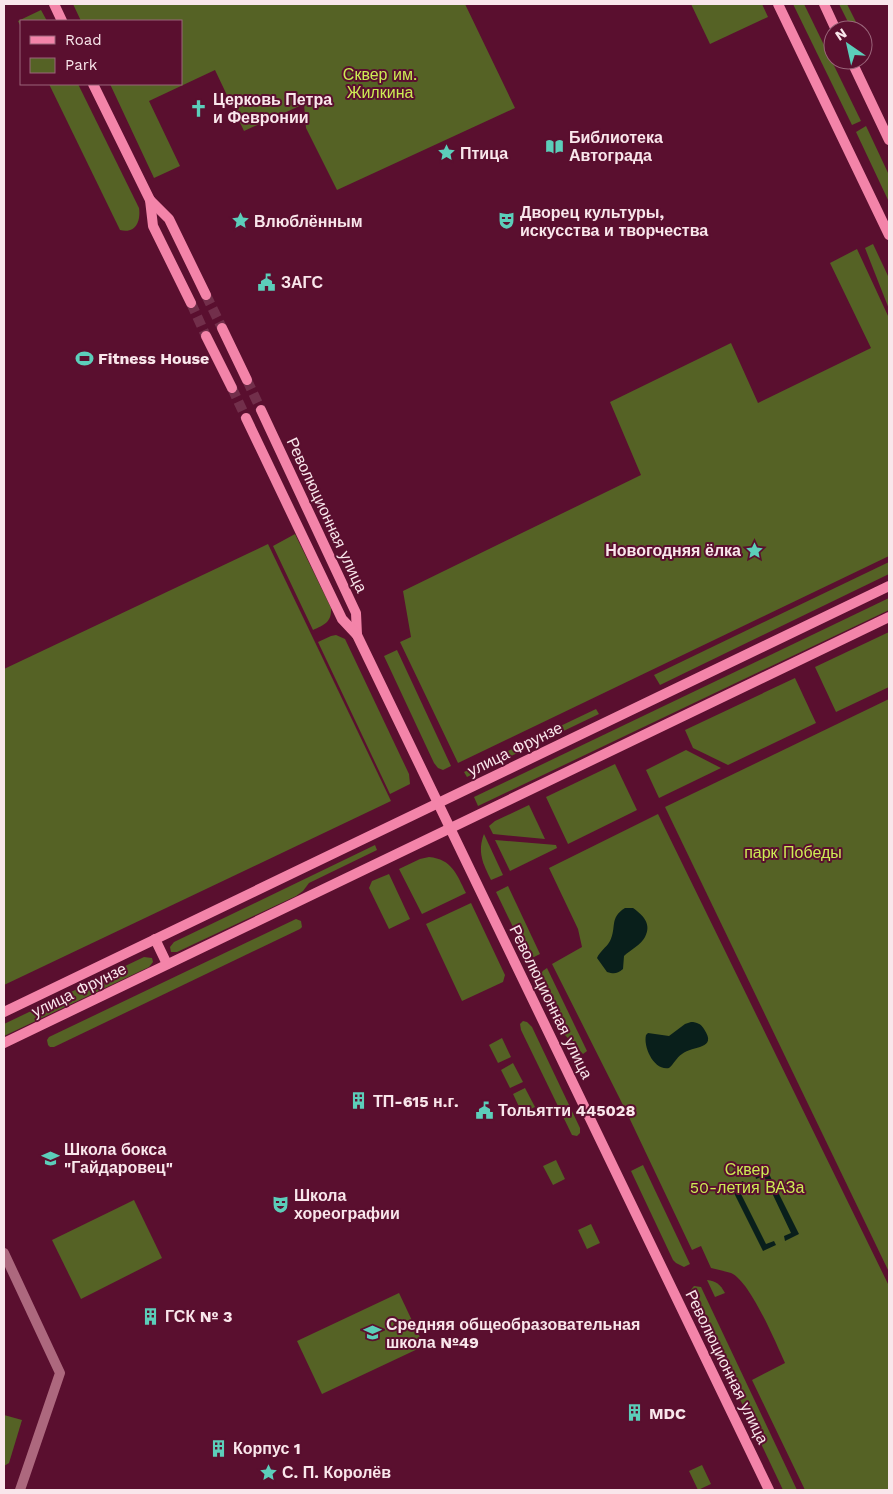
<svg xmlns="http://www.w3.org/2000/svg" width="893" height="1494" viewBox="0 0 893 1494" font-family="'Work Sans',sans-serif">
  <rect width="100%" height="100%" fill="#5a0f2f"/>
  <!-- green -->
  <g fill="#556225">
    <path d="M73,4h392l50,104 -178,82 -31,-62 -2,-24 -60,27 -29,-61 -66,31 31,65 -26,12 -44,-94h71v-63h-100z"/>
    <path d="M691,4h71l6,13 -58,27z"/>
    <path d="M793,4h11l57,117 -9,4z"/>
    <path d="M839,4h8l13,26h-8z"/>
    <path d="M41,10l6,11h-26v6l-3,-6z"/>
    <path d="M49,84h29l61,124c2,14 -4,26 -19,22z"/>
    <path d="M866,126l23,49v27l-33,-70z"/>
    <path d="M873,244l16,34v31l-24,-61z"/>
    <path d="M857,249l32,69v238l-431,207 -58,-121 11,-5 -8,-46 238,-116 -31,-73 121,-59 27,60 113,-55 -41,-85z"/>
    <path d="M295,534l36,74c1,14 -7,17 -18,22l-40,-84z"/>
    <path d="M268,544l123,257 -387,184v-316z"/>
    <path d="M889,562v12l-229,111 -6,-10z"/>
    <path d="M889,598v12l-411,196 -4,-9z"/>
    <path d="M889,632v55l-53,25 -21,-45z"/>
    <path d="M336,635l9,4 64,135 1,10 -20,10 -72,-152 13,-6z"/>
    <path d="M397,650l54,116 -8,4 -5,-2 -4,-5 -50,-107z"/>
    <path d="M795,678l21,45 -88,42 -35,-17 -8,-18z"/>
    <path d="M889,699v573l-224,-465z"/>
    <path d="M596,709l3,5 -132,63 -3,-5z"/>
    <path d="M686,750l35,18 -62,30 -13,-28z"/>
    <path d="M615,764l22,46 -69,34 -22,-47z"/>
    <path d="M529,805l16,34 -52,-5 -4,-8 6,-5z"/>
    <path d="M658,814l231,472v204h-84l-53,-110 33,-17c-9,-20 -35,-82 -54,-90 -6,-2 -13,-3 -20,-5l-10,-22 -9,4 -66,-139 -74,-147 30,-17 -4,-18 -29,-61z"/>
    <path d="M484,834l19,41 -12,5c-8,-16 -14,-28 -7,-46z"/>
    <path d="M495,840l61,5 1,3 -47,23z"/>
    <path d="M375,845l2,5 -68,33 -6,8 -7,5 -119,56h-6l-1,-5 4,-5z"/>
    <path d="M429,857c23,2 28,18 37,36l-44,21 -23,-45 21,-10z"/>
    <path d="M389,874l21,45 -21,10 -20,-41 3,-7z"/>
    <path d="M508,886l32,68 -6,3 -5,-2 -4,-3 -29,-60z"/>
    <path d="M471,903l34,72 -2,7 -41,19 -36,-77z"/>
    <path d="M296,919l5,2 1,6 -2,2 -246,118h-4l-2,-2 -1,-5 2,-3z"/>
    <path d="M144,957l8,1 1,4 -4,5 -145,69v-12z"/>
    <path d="M547,968l40,83 -4,3 -18,-19 -25,-53c-1,-8 1,-10 7,-14z"/>
    <path d="M523,1021l4,1 5,5 48,101v5l-3,3 -5,-1 -1,-2 -50,-103 -1,-6z"/>
    <path d="M502,1038l9,19 -13,6 -9,-18z"/>
    <path d="M513,1063l10,19 -13,6 -9,-18z"/>
    <path d="M525,1088l10,19 -13,6 -9,-19z"/>
    <path d="M556,1160l9,19 -12,6 -10,-19z"/>
    <path d="M643,1165l47,99 -6,3 -8,-4 -3,-3 -42,-89z"/>
    <path d="M134,1200l28,58 -81,41 -29,-59z"/>
    <path d="M591,1224l9,19 -13,6 -9,-19z"/>
    <path d="M707,1280c9,1 13,4 18,13l-10,4z"/>
    <path d="M694,1286l7,1 96,203h-14l-94,-198z"/>
    <path d="M399,1293l25,53 -102,48 -25,-53z"/>
    <path d="M4,1415l18,5 -13,43 -5,3z"/>
    <path d="M702,1465l9,19 -13,6 -9,-19z"/>
  </g>
  <!-- water -->
  <g fill="#091f1b">
    <path d="M625,908h8c10,7 19,16 12,29 -4,8 -15,13 -21,19l-1,13c-6,5 -9,5 -16,3l-10,-14c3,-7 9,-10 13,-17 7,-14 -1,-23 15,-33z"/>
    <path d="M691,1022c6,0 10,2 13,7 14,21 -11,16 -22,25 -6,4 -8,10 -13,14 -15,3 -26,-21 -23,-33l2,-2 21,3 16,-12z"/>
    <path d="M767,1170l32,64 -14,7 -1,-5 7,-3 -27,-57 -8,3 -1,-4z"/>
    <path d="M743,1181l2,3 -7,4 28,56 8,-3 2,4 -13,6 -32,-64z"/>
  </g>
  <g fill="none" stroke-linecap="round" stroke-linejoin="round">
    <!-- secondary-tunnel -->
    <g stroke="#722f4b" stroke-width="10" stroke-dasharray="10 5" stroke-linecap="butt">
      <path d="M206,295l16,33"/>
      <path d="M191,303l15,33"/>
      <path d="M247,380l14,30"/>
      <path d="M232,388l14,30"/>
    </g>
    <!-- minor -->
    <path stroke="#ad687e" stroke-width="10" d="M4,1253l56,120 -40,117"/>
    <!-- secondary -->
    <g stroke="#f384a9" stroke-width="10">
      <path d="M54,4l8,17"/>
      <path d="M778,4l111,231"/>
      <path d="M824,4l12,26"/>
      <path d="M851,60l38,80"/>
      <path d="M93,84l57,116 3,26 38,77"/>
      <path d="M150,200l19,19 37,76"/>
      <path d="M222,328l25,52"/>
      <path d="M206,336l26,52"/>
      <path d="M261,410l95,203 1,22"/>
      <path d="M246,418l96,201 15,16 412,855"/>
      <path d="M155,939l12,25"/>
      <path d="M4,1012l885,-426"/>
      <path d="M4,1043l885,-426"/>
    </g>
  </g>
  <!-- icons -->
  <defs>
    <symbol id="church-bare" viewBox="-9 -9 18 18"><path d="M-1.2-6h2.4v3.5h3.3v2.4h-3.3V6h-2.4V-.1h-3.3v-2.4h3.3Z" fill="#5cceba" stroke="#5a0f2f" stroke-width="2.5" paint-order="stroke"/></symbol>
    <symbol id="library-bare" viewBox="-9 -9 18 18"><path d="M-6-4Q-3-5.5-.7-3.5V5Q-3 3-6 4ZM6-4Q3-5.5 .7-3.5V5Q3 3 6 4Z" fill="#5cceba" stroke="#5a0f2f" stroke-width="2.5" paint-order="stroke"/></symbol>
    <symbol id="sight-bare" viewBox="-9 -9 18 18"><path d="M0-6L1.8-2.2L6-1.7L2.9 1.2L3.7 5.4L0 3.3L-3.7 5.4L-2.9 1.2L-6-1.7L-1.8-2.2Z" fill="#5cceba" stroke="#5a0f2f" stroke-width="2.5" paint-order="stroke"/></symbol>
    <symbol id="theatre-bare" viewBox="-9 -9 18 18"><path d="M-5-5.5Q0-4 5-5.5V0Q5 5 0 6Q-5 5-5 0ZM-3.3-2.5H-1v1.5H-3.3ZM1-2.5H3.3v1.5H1ZM-2.8 1Q0 5.5 2.8 1Z" fill="#5cceba" stroke="#5a0f2f" stroke-width="2.5" paint-order="stroke"/></symbol>
    <symbol id="civic-bare" viewBox="-9 -9 18 18"><path d="M-.6-6.5H3V-4.5H.6V-3L4-1V1h2V6H-6V1h2V-1L-.6-3ZM-1.2 2.5V6h2.4V2.5Z" fill="#5cceba" stroke="#5a0f2f" stroke-width="2.5" paint-order="stroke"/></symbol>
    <symbol id="stadium-bare" viewBox="-9 -9 18 18"><path d="M0-5a6.5 5 0 1 0 0 10a6.5 5 0 1 0 0-10ZM-3.5-1.8h7v3.6h-7Z" fill="#5cceba" stroke="#5a0f2f" stroke-width="2.5" paint-order="stroke"/></symbol>
    <symbol id="building-bare" viewBox="-9 -9 18 18"><path d="M-4-6H4V6H1V3H-1V6H-4ZM-2.5-4.3h1.7v1.8h-1.7ZM.8-4.3h1.7v1.8H.8ZM-2.5-1h1.7V.8h-1.7ZM.8-1h1.7V.8H.8Z" fill="#5cceba" stroke="#5a0f2f" stroke-width="2.5" paint-order="stroke"/></symbol>
    <symbol id="school-bare" viewBox="-9 -9 18 18"><path d="M0-5L7-2L0 1L-7-2ZM-4 1L0 2.5L4 1V4Q0 6-4 4Z" fill="#5cceba" stroke="#5a0f2f" stroke-width="2.5" paint-order="stroke"/></symbol>
  </defs>
  <g fill-rule="evenodd">
    <use href="#church-bare" x="186" y="96" width="25" height="25"/>
    <use href="#library-bare" x="542" y="134" width="25" height="25"/>
    <use href="#sight-bare" x="434" y="140" width="25" height="25"/>
    <use href="#sight-bare" x="228" y="208" width="25" height="25"/>
    <use href="#theatre-bare" x="494" y="208" width="25" height="25"/>
    <use href="#civic-bare" x="254" y="270" width="25" height="25"/>
    <use href="#stadium-bare" x="72" y="346" width="25" height="25"/>
    <use href="#sight-bare" x="742" y="538" width="25" height="25"/>
    <use href="#building-bare" x="346" y="1088" width="25" height="25"/>
    <use href="#civic-bare" x="472" y="1098" width="25" height="25"/>
    <use href="#school-bare" x="38" y="1146" width="25" height="25"/>
    <use href="#theatre-bare" x="268" y="1192" width="25" height="25"/>
    <use href="#building-bare" x="138" y="1304" width="25" height="25"/>
    <use href="#school-bare" x="360" y="1320" width="25" height="25"/>
    <use href="#building-bare" x="622" y="1400" width="25" height="25"/>
    <use href="#building-bare" x="206" y="1436" width="25" height="25"/>
    <use href="#sight-bare" x="256" y="1460" width="25" height="25"/>
  </g>
  <g text-anchor="middle" dominant-baseline="central" stroke-width="4" stroke-linejoin="round" paint-order="stroke">
    <!-- park labels -->
    <g font-size="16" fill="#cceb54" stroke="#5a0f2f">
      <text x="380" y="74">Сквер им.<tspan x="380" dy="18">Жилкина</tspan></text>
      <text x="793" y="852">парк Победы</text>
      <text x="747" y="1169">Сквер<tspan x="747" dy="18">50-летия ВАЗа</tspan></text>
    </g>
    <!-- poi labels -->
    <g font-size="16" font-weight="bold" fill="#f9e6eb" stroke="#5a0f2f" text-anchor="start">
      <text x="213" y="99">Церковь Петра<tspan x="213" dy="18">и Февронии</tspan></text>
      <text x="569" y="137">Библиотека<tspan x="569" dy="18">Автограда</tspan></text>
      <text x="460" y="153">Птица</text>
      <text x="520" y="212">Дворец культуры,<tspan x="520" dy="18">искусства и творчества</tspan></text>
      <text x="254" y="221">Влюблённым</text>
      <text x="281" y="282">ЗАГС</text>
      <text x="98" y="358">Fitness House</text>
      <text x="741" y="550" text-anchor="end">Новогодняя ёлка</text>
      <text x="373" y="1101">ТП-615 н.г.</text>
      <text x="498" y="1110">Тольятти 445028</text>
      <text x="64" y="1149">Школа бокса<tspan x="64" dy="18">"Гайдаровец"</tspan></text>
      <text x="294" y="1195">Школа<tspan x="294" dy="18">хореографии</tspan></text>
      <text x="165" y="1316">ГСК № 3</text>
      <text x="386" y="1324">Средняя общеобразовательная<tspan x="386" dy="18">школа №49</tspan></text>
      <text x="649" y="1413">MDC</text>
      <text x="233" y="1448">Корпус 1</text>
      <text x="282" y="1472">С. П. Королёв</text>
    </g>
    <!-- street labels -->
    <g font-size="16" fill="#f9e6eb" stroke="#5a0f2f">
      <text transform="translate(327 515) rotate(65)">Революционная улица</text>
      <text transform="translate(515 749) rotate(-26)">улица Фрунзе</text>
      <text transform="translate(79 990) rotate(-26)">улица Фрунзе</text>
      <text transform="translate(551 1002) rotate(64)">Революционная улица</text>
      <text transform="translate(727 1367) rotate(64)">Революционная улица</text>
    </g>
  </g>
  <!-- border -->
  <rect width="893" height="1494" fill="none" stroke="#f9e6eb" stroke-width="10"/>
  <!-- legend -->
  <rect x="20" y="20" width="162" height="65" fill="#5a0f2f" stroke="#9a657a"/>
  <rect x="30" y="36" width="25" height="8" fill="#f384a9" stroke="#9a657a"/>
  <text x="65" y="45" font-size="15" fill="#f9e6eb">Road</text>
  <rect x="30" y="58" width="25" height="15" fill="#556225" stroke="#9a657a"/>
  <text x="65" y="70" font-size="15" fill="#f9e6eb">Park</text>
  <!-- north arrow -->
  <g transform="translate(848 45) rotate(326)"><circle r="24" fill="#5a0f2f" stroke="#9a657a"/>
  <path d="M0-4L9 19L0 12L-9 19Z" fill="#5cceba"/>
  <text y="-8" font-size="14" font-weight="bold" text-anchor="middle" fill="#f9e6eb">N</text>
  </g>
</svg>
